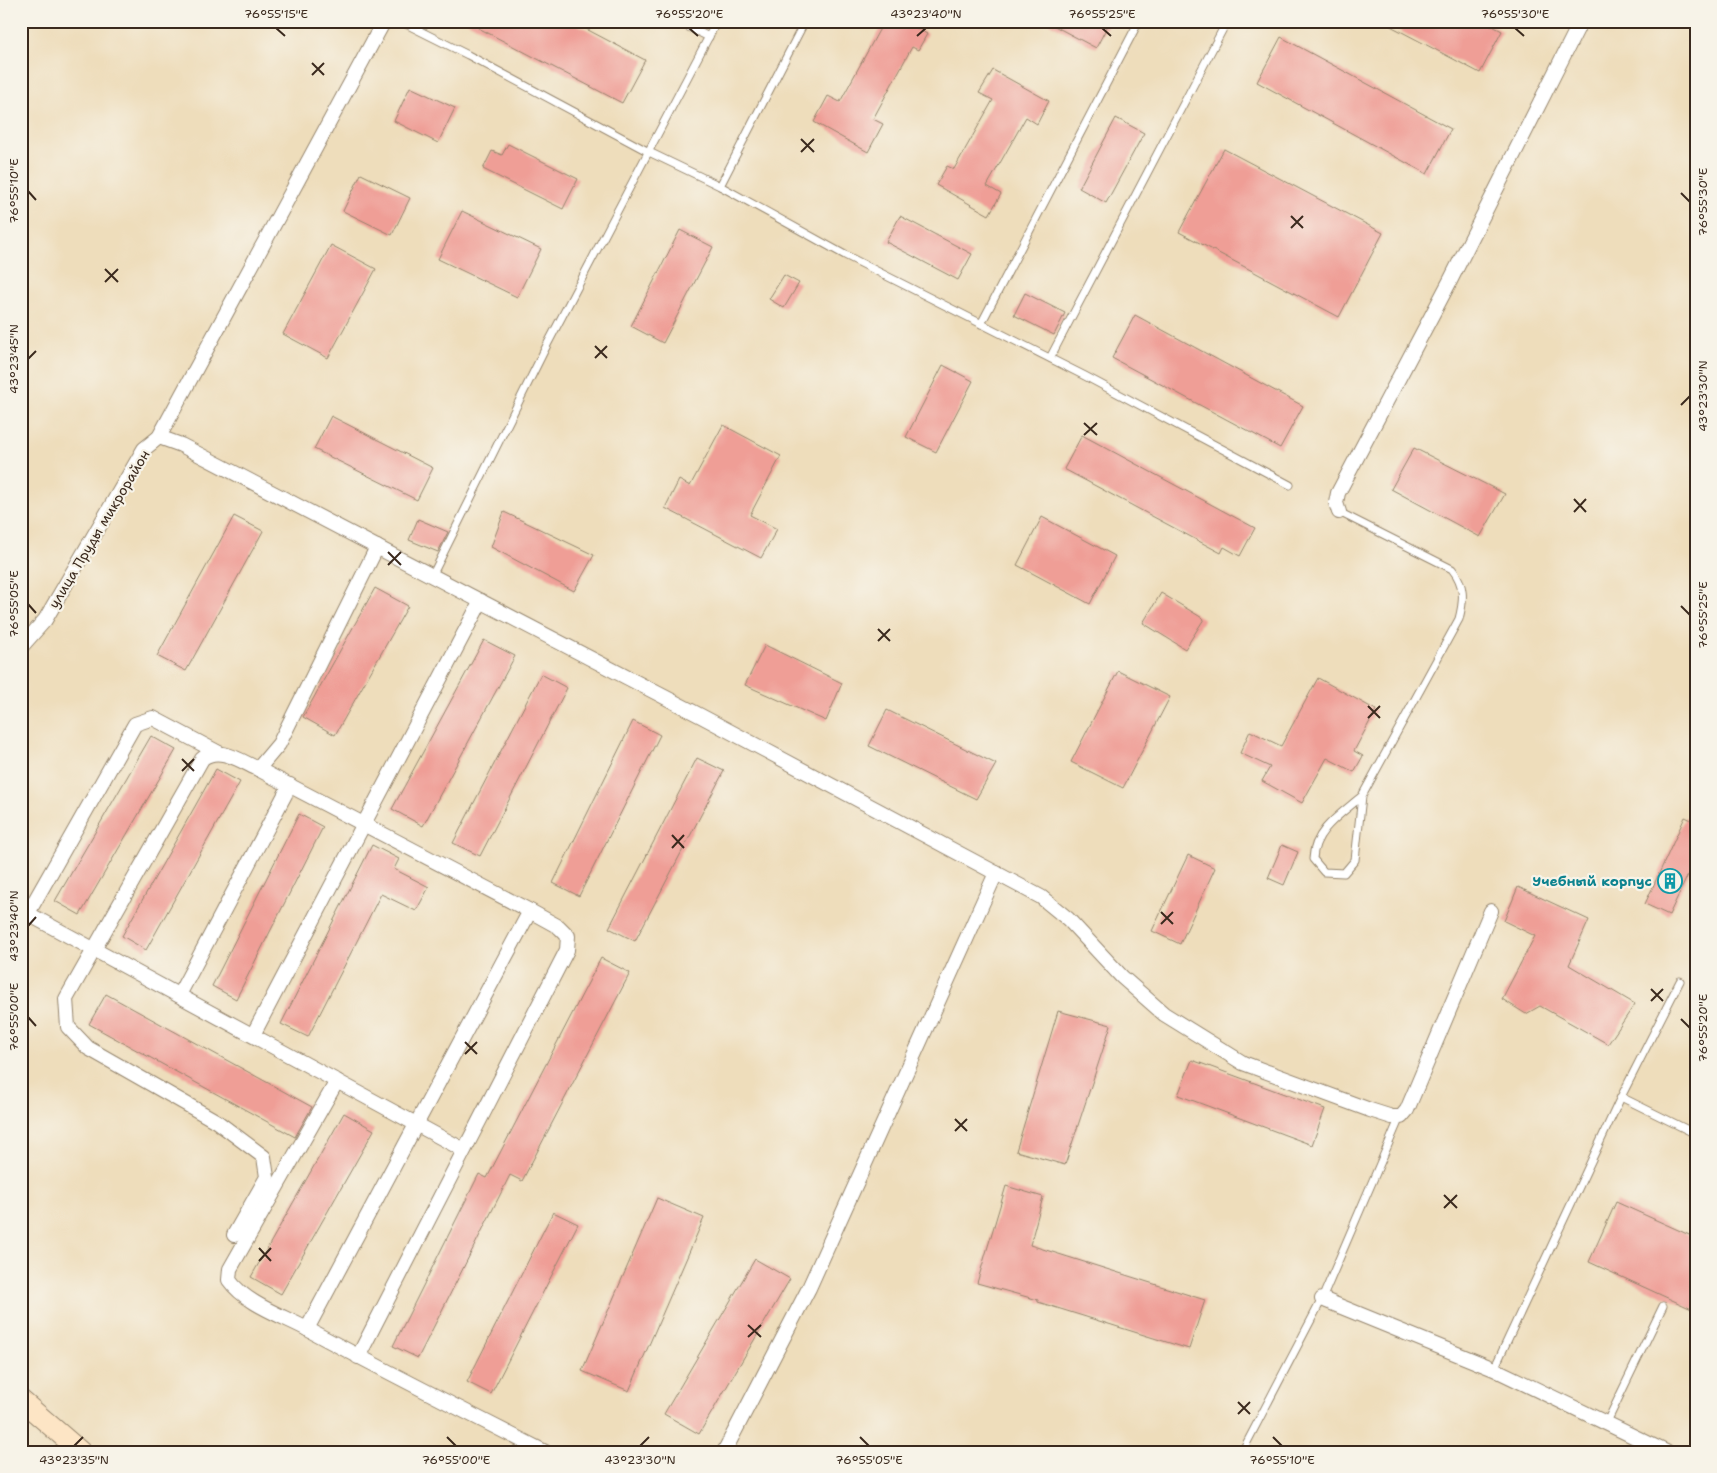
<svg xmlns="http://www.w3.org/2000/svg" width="1717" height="1473" viewBox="0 0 1717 1473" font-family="'Shantell Sans',sans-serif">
  <rect width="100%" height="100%" fill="#f7f3e8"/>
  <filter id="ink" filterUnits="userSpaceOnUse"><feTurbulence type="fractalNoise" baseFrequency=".02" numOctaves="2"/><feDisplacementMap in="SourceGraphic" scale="10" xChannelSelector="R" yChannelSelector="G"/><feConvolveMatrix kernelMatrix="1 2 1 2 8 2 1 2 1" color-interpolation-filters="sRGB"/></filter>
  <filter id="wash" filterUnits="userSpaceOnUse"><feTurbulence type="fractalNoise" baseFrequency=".0096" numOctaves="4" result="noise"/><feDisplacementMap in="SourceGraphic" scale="20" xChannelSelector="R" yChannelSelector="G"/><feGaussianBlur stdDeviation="1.12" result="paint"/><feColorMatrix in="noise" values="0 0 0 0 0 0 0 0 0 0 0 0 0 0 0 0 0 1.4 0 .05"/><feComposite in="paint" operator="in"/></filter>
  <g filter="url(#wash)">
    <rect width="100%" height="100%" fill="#edb"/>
    <g id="blocks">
      <!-- building -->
      <g fill="#ef9e96">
        <path d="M465,21h106l74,39 -23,43z"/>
        <path d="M884,21h20l23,13 -9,16 -6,-3 -39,72 10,5 -15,28 -54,-30 14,-26 12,6z"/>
        <path d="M1045,21h65l-14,27z"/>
        <path d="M1381,21h102l19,10 -22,42z"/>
        <path d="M1281,37l170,92 -24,45 -170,-92z"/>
        <path d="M993,70l56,31 -12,23 -11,-7 -39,69 14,8 -12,21 -53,-30 11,-19 7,3 39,-69 -14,-7z"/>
        <path d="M410,87l45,21 -17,35 -44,-22z"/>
        <path d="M1116,118l28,15 -38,70 -27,-15z"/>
        <path d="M508,144l70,35 -15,30 -80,-40 9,-18 10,4z"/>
        <path d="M1224,149l159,84 -44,84 -160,-85z"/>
        <path d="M361,174l49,24 -18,37 -49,-24z"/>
        <path d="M462,211l79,38 -24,48 -79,-38z"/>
        <path d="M900,216l72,38 -14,26 -72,-38z"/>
        <path d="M680,230l33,17 -50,96 -32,-17z"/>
        <path d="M331,245l45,24 -48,89 -45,-24z"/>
        <path d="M784,275l15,8 -15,25 -15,-9z"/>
        <path d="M1025,293l40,20 -11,22 -40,-20z"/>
        <path d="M1135,315l168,91 -23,42 -168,-90z"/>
        <path d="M943,365l30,16 -37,71 -30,-15z"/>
        <path d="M331,416l102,52 -16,32 -103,-51z"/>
        <path d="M723,425l58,31 -31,59 27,14 -16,29 -96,-50 14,-28 11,6z"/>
        <path d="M1082,435l173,93 -15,28 -16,-9 -3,6 -157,-84z"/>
        <path d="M1414,448l91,46 -25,43 -89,-48z"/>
        <path d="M504,512l90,43 -20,36 -83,-44z"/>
        <path d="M234,516l29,15 -77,140 -29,-15z"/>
        <path d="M1042,517l73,39 -25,48 -73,-39z"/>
        <path d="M418,519l30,13 -10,20 -29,-12z"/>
        <path d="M375,588l33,18 -73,129 -32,-18z"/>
        <path d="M1161,593l43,26 -19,30 -42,-26z"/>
        <path d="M484,640l31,16 -92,170 -31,-17z"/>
        <path d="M765,645l77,38 -16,38 -81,-36z"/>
        <path d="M1118,671l52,26 -47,91 -52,-26z"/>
        <path d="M541,674l26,14 -87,168 -27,-13z"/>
        <path d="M1318,678l58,32 -22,41 9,5 -9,16 -27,-14 -25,45 -40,-22 8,-14 -30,-14 10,-22 31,15z"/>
        <path d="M887,710l109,54 -20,35 -107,-53z"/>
        <path d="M633,721l27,14 -81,161 -26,-13z"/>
        <path d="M151,736l25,14 -96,165 -25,-14z"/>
        <path d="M697,758l27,13 -89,170 -26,-13z"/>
        <path d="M216,769l24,13 -94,168 -24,-14z"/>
        <path d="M299,814l24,13 -87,172 -24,-13z"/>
        <path d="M1685,817l11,5v36l-27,57 -24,-11z"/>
        <path d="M372,845l27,14 -5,10 35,18 -13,24 -35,-17 -73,143 -27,-13z"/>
        <path d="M1282,845l16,7 -14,33 -16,-7z"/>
        <path d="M1188,855l27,13 -35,76 -28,-13z"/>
        <path d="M1518,887l71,33 -20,45 66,39 -27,40 -68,-38 -14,8 -24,-15 33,-63 -31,-15z"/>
        <path d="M601,958l29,15 -108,208 -12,-6 -92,183 -25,-12 86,-172 8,4z"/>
        <path d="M106,994l206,113 -17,30 -206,-113z"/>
        <path d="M1058,1011l53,14 -46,140 -49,-14z"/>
        <path d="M1192,1060l133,49 -13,36 -134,-50z"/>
        <path d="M344,1113l30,17 -93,164 -30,-17z"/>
        <path d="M1006,1186l37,11 -13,48 175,55 -16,49 -151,-47v-2l-61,-17z"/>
        <path d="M657,1198l47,20 -75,173 -47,-20z"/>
        <path d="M1616,1202l80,36v73l-107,-49z"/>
        <path d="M553,1212l25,12 -87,170 -24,-12z"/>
        <path d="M755,1259l35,20 -91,155 -35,-20z"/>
      </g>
    </g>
  </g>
  <g filter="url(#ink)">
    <use href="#blocks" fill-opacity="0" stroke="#94846c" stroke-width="1"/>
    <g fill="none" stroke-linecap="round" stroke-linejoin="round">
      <defs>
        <g id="service">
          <path d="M400,21l68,34 181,97 71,34 125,69 240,121 205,109"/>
          <path d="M676,21l33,16"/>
          <path d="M720,186l85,-165"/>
          <path d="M981,324l158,-303"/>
          <path d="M1050,358l177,-337"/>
          <path d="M1339,512l113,57c13,16 12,31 7,50l-97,177 -7,64 -11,13 -20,-1 -11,-13c1,-29 28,-45 49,-63"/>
          <path d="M432,576l115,-231 170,-324"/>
          <path d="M1621,1097l75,37"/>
          <path d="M1494,1369l127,-272 59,-116"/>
          <path d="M1606,1424l57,-118"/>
          <path d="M1242,1452l80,-153 78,-182"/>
        </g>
        <g id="minor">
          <path d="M159,437l22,8 520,271 340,181 27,22 54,58 42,37 79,49 127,47 22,7h9l6,-7 84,-199"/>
          <path d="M1339,512l-3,-9 2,-10 112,-212 131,-260"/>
          <path d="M21,647l24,-27 99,-171 15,-12 225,-416"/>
          <path d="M258,769l272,142 29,16 9,9 -1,14 -209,407"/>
          <path d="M21,910l443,240"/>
          <path d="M28,913l107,-189 18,-6 66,35"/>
          <path d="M179,995l111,-210"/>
          <path d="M253,1035l228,-434"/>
          <path d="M337,1081l-107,188 -1,11c17,24 54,36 80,50 78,42 157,82 236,122"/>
          <path d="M234,1235l33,-58 -3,-20 -48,-36 -128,-73 -20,-21 -2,-28 136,-240c16,-14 39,2 56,10l21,-25 98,-197"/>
          <path d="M1322,1299l172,70 172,83"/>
          <path d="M307,1329l223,-418"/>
          <path d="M724,1452l85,-164 187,-415"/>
        </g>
        <path id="secondary" d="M21,1400l60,52"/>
      </defs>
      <!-- service casing -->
      <use href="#service" stroke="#94846c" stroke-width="9"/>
      <!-- minor casing -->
      <use href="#minor" stroke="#94846c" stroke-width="16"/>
      <!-- secondary casing -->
      <use href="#secondary" stroke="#94846c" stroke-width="22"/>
      <!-- service -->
      <use href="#service" stroke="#fff" stroke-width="7"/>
      <!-- minor -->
      <use href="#minor" stroke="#fff" stroke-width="14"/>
      <!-- secondary -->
      <use href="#secondary" stroke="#fde5c5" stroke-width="20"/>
    </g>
  </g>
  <!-- ticks -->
  <path fill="none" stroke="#3b2a1e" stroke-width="2" d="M276,28l9,8M689,28l9,8M1102,28l9,8M1515,28l9,8M917,36l9,-8M312,63l12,12M312,75l12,-12M801,139l13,13M801,152l13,-13M28,191l8,9M1681,193l9,9M1291,216l12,12M1291,228l12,-12M105,269l13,13M105,282l13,-13M595,346l12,12M595,358l12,-12M28,359l8,-8M1681,405l9,-9M1084,423l13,12M1084,435l13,-12M1574,499l12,13M1574,512l12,-13M388,552l13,13M388,565l13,-13M28,604l8,9M1681,606l9,9M878,629l12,12M878,641l12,-12M1368,706l12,12M1368,718l12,-12M182,759l12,12M182,771l12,-12M672,835l12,13M672,848l12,-13M1161,912l12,12M1161,924l12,-12M28,926l8,-9M1651,989l12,12M1651,1001l12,-12M28,1017l8,9M1681,1019l9,9M465,1042l12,12M465,1054l12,-12M955,1119l12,12M955,1131l12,-12M1444,1195l13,13M1444,1208l13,-13M259,1248l12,13M259,1261l12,-13M748,1325l13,12M748,1337l13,-12M1238,1402l12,12M1238,1414l12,-12M447,1437l9,9M860,1437l9,9M1273,1437l9,9M74,1446l9,-9M640,1446l9,-9"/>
  <!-- icons -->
  <defs>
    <symbol id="building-ring" viewBox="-11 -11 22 22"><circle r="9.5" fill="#f7f3e8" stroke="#0f9aa8" stroke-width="1.5"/><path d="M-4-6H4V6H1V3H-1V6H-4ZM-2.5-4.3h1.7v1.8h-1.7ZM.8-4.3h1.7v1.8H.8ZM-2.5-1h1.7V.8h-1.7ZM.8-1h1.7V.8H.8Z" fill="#0f9aa8"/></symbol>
  </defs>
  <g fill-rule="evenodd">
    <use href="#building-ring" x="1656" y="867" width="28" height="28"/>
  </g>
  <g text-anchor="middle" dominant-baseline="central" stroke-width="4.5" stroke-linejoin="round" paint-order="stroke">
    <!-- street labels -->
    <g font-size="14" fill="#3b2a1e" stroke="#f7f3e8">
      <text transform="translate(99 529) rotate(-59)">улица Пруды микрорайон</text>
    </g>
    <!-- culture labels -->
    <g font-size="14" font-weight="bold" fill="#0d838f" stroke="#f7f3e8" text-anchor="end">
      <text x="1652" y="881">Учебный корпус</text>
    </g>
  </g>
  <!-- margin -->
  <rect width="1717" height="1473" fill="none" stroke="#f7f3e8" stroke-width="55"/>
  <rect x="28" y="28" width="1662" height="1418" fill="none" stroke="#3b2a1e" stroke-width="2"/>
  <g font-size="12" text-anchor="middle" fill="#3b2a1e">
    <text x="276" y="18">76°55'15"E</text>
    <text x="689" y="18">76°55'20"E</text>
    <text x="926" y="18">43°23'40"N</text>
    <text x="1102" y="18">76°55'25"E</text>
    <text x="1515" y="18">76°55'30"E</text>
    <text transform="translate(14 191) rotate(-90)" y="4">76°55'10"E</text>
    <text transform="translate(1703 202) rotate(-90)" y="4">76°55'30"E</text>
    <text transform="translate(14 359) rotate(-90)" y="4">43°23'45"N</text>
    <text transform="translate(1703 396) rotate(-90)" y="4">43°23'30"N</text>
    <text transform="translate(14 604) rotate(-90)" y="4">76°55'05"E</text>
    <text transform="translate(1703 615) rotate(-90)" y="4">76°55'25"E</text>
    <text transform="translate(14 926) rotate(-90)" y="4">43°23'40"N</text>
    <text transform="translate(14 1017) rotate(-90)" y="4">76°55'00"E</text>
    <text transform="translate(1703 1028) rotate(-90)" y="4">76°55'20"E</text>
    <text x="74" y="1464">43°23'35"N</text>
    <text x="456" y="1464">76°55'00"E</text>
    <text x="640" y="1464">43°23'30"N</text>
    <text x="869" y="1464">76°55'05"E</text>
    <text x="1282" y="1464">76°55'10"E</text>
  </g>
</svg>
